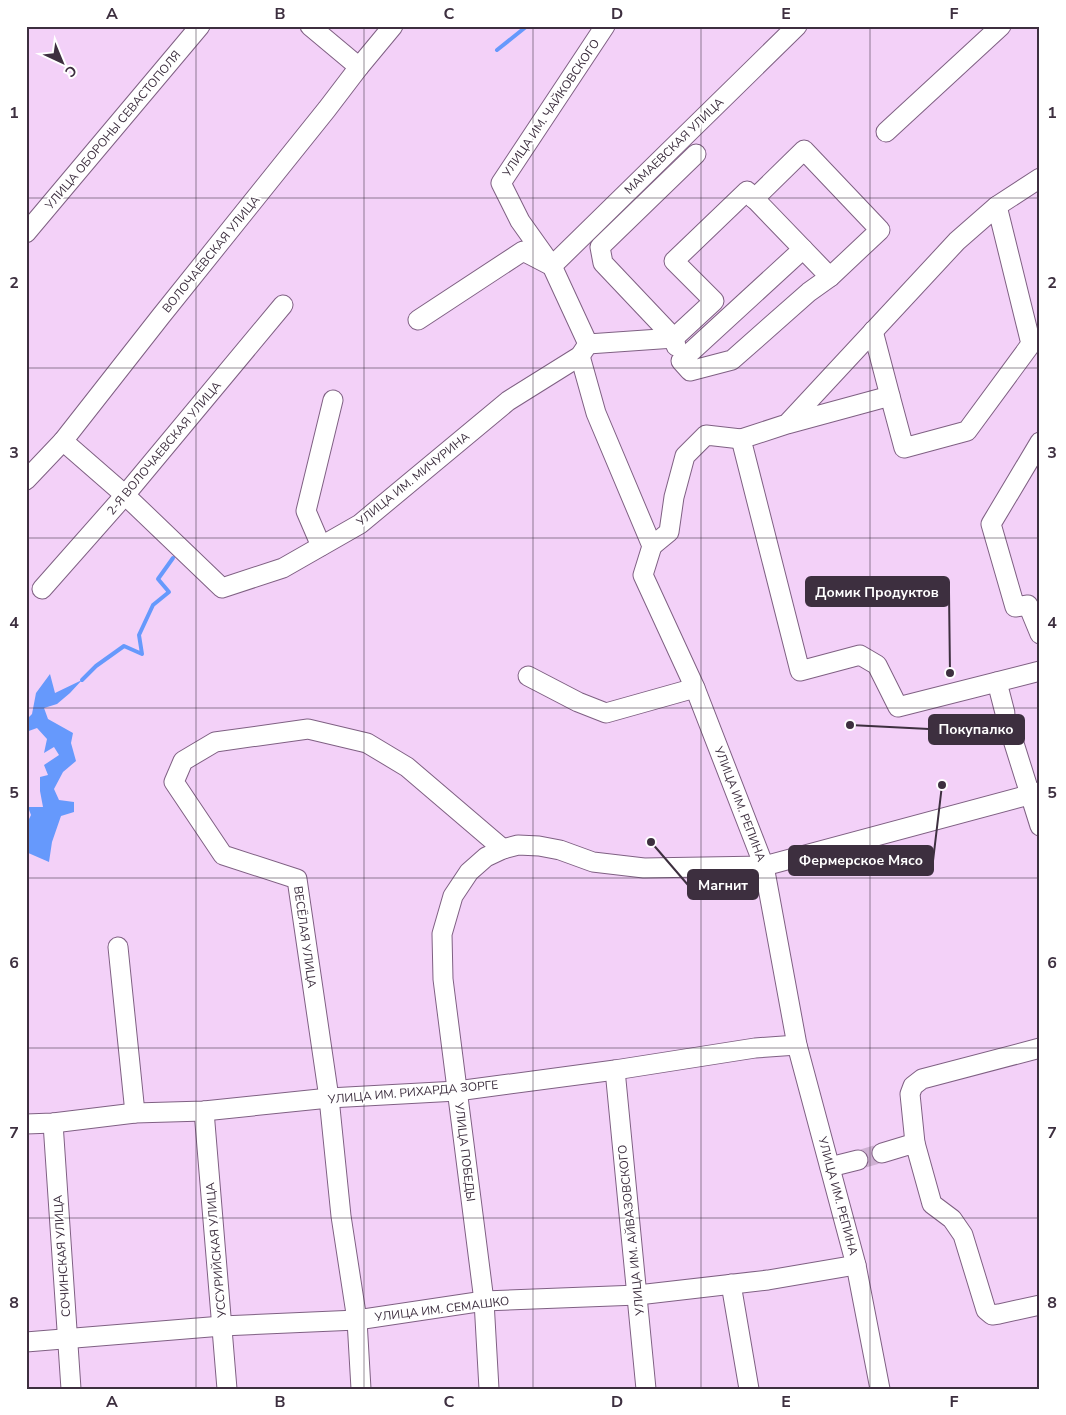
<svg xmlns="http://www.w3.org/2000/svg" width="1066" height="1415" viewBox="0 0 1066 1415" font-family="'Nunito Sans',sans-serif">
  <rect width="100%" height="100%" fill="#f3d1f8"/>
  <!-- water -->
  <path fill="#6699fc" d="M50,674l5,19 27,-13 -12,13 -13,11 -13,4 4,11 25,14 -2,10 5,18 -13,11 -9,17 5,11 15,2v10l-13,4 -9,26 -3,20 -23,-10v-27l5,-10 -3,-8h15l-3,-16v-14l8,-2 -4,-10 15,-10 -5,-8 -10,6 3,-14 -10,-11 -11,4v-12l6,-6 4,-21z"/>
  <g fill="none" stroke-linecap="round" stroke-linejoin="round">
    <!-- stream -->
    <g stroke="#6699fc" stroke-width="4">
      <path d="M497,50l30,-24"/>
      <path d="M82,680l14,-14 28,-20 18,8 -3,-19 14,-30 16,-13 -11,-13 15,-21"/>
    </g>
    <!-- minor-tunnel -->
    <g stroke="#cfb1d3" stroke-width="19" stroke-dasharray="19 9" stroke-linecap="butt">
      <path d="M1005,713l7,24"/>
      <path d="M858,1160l24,-7"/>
    </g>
    <defs>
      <g id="minor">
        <path d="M310,26l49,41"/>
        <path d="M886,132l115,-106"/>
        <path d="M754,199l50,-49 76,80 -50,47 -21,15 -77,68 -42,11 -9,-10 122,-112"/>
        <path d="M997,206l43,-28"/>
        <path d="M26,233l174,-207"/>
        <path d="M552,266l245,-240"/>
        <path d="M418,320l105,-69 25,13"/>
        <path d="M873,331l17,65"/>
        <path d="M588,344l86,-6 40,-37 -40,-40 73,-70 83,86"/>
        <path d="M588,344l-36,-78 -32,-45 -19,-38 104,-157"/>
        <path d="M676,346l-2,-8 -71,-75 -3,-16 96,-93"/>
        <path d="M580,356l16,57 56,133 -9,29 52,113 69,178 33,179 59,220 24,124"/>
        <path d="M787,424l170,-183 40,-35 34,138 -64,87 -63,17 -14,-52 -103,28 -46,15 59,232 60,-16 17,10 21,42 142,-36"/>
        <path d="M63,441l62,54 97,93 61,-20 77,-44 148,-123 72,-45 8,-12"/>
        <path d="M1040,442l-49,82 24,83 13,-2 12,29"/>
        <path d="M26,480l37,-39 98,-125 166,-207 32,-42 34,-41"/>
        <path d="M321,546l-15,-35 27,-111"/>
        <path d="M652,546l17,-14 5,-35 11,-41 21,-21 35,4"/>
        <path d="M42,589l83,-94 158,-190"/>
        <path d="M528,676l50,26 28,11 89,-25"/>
        <path d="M997,682l8,31"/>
        <path d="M1012,737l28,89"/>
        <path d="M118,947l17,166"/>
        <path d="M615,1070l31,319"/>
        <path d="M204,1111l23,278"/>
        <path d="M53,1123l18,266"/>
        <path d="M26,1124l27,-1 82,-10 69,-2 125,-13 128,-7 158,-21 140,-22 42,-3"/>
        <path d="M915,1143l-5,-49 3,-8 9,-7 118,-31"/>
        <path d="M882,1153l33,-10 17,61 20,15 11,16 23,75 6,5 7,-1 41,-9"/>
        <path d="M830,1167l28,-7"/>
        <path d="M731,1284l18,105"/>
        <path d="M26,1342l196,-16 135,-6 127,-19 154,-6 130,-15 88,-15"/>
        <path d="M361,1389l-4,-69 -16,-104 -12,-118 -32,-219 -74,-24 -49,-73 9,-21 32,-19 93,-13 59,14 40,24 96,82"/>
        <path d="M489,1389l-5,-88 -41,-322 -1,-45 11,-38 16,-24 17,-15 17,-8 15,-4 21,1 21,4 33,12 51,6 120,-2 276,-74"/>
      </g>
    </defs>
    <!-- minor casing -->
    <use href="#minor" stroke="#7f6083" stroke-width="21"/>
    <!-- minor -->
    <use href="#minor" stroke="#fff" stroke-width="19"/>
  </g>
  <!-- grid -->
  <path fill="none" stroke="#3d2f3f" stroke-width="1" stroke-opacity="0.55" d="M196,26v1363M364,26v1363M533,26v1363M701,26v1363M870,26v1363M26,198h1014M26,368h1014M26,538h1014M26,708h1014M26,878h1014M26,1048h1014M26,1218h1014"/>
  <g text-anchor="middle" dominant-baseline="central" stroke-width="4" stroke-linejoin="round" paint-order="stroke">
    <!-- street labels -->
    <g font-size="12" fill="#3d2f3f" stroke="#fff">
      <text transform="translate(551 108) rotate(-56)">УЛИЦА ИМ. ЧАЙКОВСКОГО</text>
      <text transform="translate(113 130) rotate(-50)">УЛИЦА ОБОРОНЫ СЕВАСТОПОЛЯ</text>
      <text transform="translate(674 146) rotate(-44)">МАМАЕВСКАЯ УЛИЦА</text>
      <text transform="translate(211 254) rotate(-51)">ВОЛОЧАЕВСКАЯ УЛИЦА</text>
      <text transform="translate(164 448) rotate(-50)">2-Я ВОЛОЧАЕВСКАЯ УЛИЦА</text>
      <text transform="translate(413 479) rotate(-39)">УЛИЦА ИМ. МИЧУРИНА</text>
      <text transform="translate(740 804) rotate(69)">УЛИЦА ИМ. РЕПИНА</text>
      <text transform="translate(305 937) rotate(82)">ВЕСЁЛАЯ УЛИЦА</text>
      <text transform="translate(413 1092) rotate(-5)">УЛИЦА ИМ. РИХАРДА ЗОРГЕ</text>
      <text transform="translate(465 1152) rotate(83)">УЛИЦА ПОБЕДЫ</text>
      <text transform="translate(838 1196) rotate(75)">УЛИЦА ИМ. РЕПИНА</text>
      <text transform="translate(631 1230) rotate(-96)">УЛИЦА ИМ. АЙВАЗОВСКОГО</text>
      <text transform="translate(216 1250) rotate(-95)">УССУРИЙСКАЯ УЛИЦА</text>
      <text transform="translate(62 1256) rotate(-94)">СОЧИНСКАЯ УЛИЦА</text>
      <text transform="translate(442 1309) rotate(-7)">УЛИЦА ИМ. СЕМАШКО</text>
    </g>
  </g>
  <!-- callouts -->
  <path fill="none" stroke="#3d2f3f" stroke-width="2" d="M950 673L949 592M850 725L929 729M942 785L933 861M651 842L688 885"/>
  <g fill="#3d2f3f" stroke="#fff" stroke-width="2">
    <circle cx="950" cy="673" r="5"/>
    <circle cx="850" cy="725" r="5"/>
    <circle cx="942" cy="785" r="5"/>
    <circle cx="651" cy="842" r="5"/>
  </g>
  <g fill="#3d2f3f" stroke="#3d2f3f" stroke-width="2">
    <rect x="806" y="577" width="143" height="29" rx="5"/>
    <rect x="929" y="715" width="95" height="29" rx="5"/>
    <rect x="789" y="846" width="144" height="29" rx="5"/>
    <rect x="688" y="870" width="70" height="29" rx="5"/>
  </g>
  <g font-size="14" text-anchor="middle" font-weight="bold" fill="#fff">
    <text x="877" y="597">Домик Продуктов</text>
    <text x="976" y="734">Покупалко</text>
    <text x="861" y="865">Фермерское Мясо</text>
    <text x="723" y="890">Магнит</text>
  </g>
  <!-- border -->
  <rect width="1066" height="1415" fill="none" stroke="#ffffff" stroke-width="55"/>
  <!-- north arrow -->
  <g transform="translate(62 62) rotate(136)" stroke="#ffffff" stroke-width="4" paint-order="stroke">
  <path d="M0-4L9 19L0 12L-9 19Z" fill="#3d2f3f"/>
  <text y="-8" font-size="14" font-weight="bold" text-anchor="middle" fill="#3d2f3f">С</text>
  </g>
  <rect x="28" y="28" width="1010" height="1360" fill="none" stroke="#3d2f3f" stroke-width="2"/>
  <g font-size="16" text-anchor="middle" font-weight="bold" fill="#3d2f3f">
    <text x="112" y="19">A</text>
    <text x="280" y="19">B</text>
    <text x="449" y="19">C</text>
    <text x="617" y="19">D</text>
    <text x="786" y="19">E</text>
    <text x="954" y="19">F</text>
    <text x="14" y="118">1</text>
    <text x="1052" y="118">1</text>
    <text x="14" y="288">2</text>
    <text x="1052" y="288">2</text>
    <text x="14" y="458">3</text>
    <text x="1052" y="458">3</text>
    <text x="14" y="628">4</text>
    <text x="1052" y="628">4</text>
    <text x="14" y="798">5</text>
    <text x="1052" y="798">5</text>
    <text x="14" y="968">6</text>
    <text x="1052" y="968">6</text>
    <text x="14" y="1138">7</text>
    <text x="1052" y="1138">7</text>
    <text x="14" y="1308">8</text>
    <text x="1052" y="1308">8</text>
    <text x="112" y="1407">A</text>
    <text x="280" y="1407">B</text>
    <text x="449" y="1407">C</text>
    <text x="617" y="1407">D</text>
    <text x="786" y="1407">E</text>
    <text x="954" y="1407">F</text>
  </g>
</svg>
